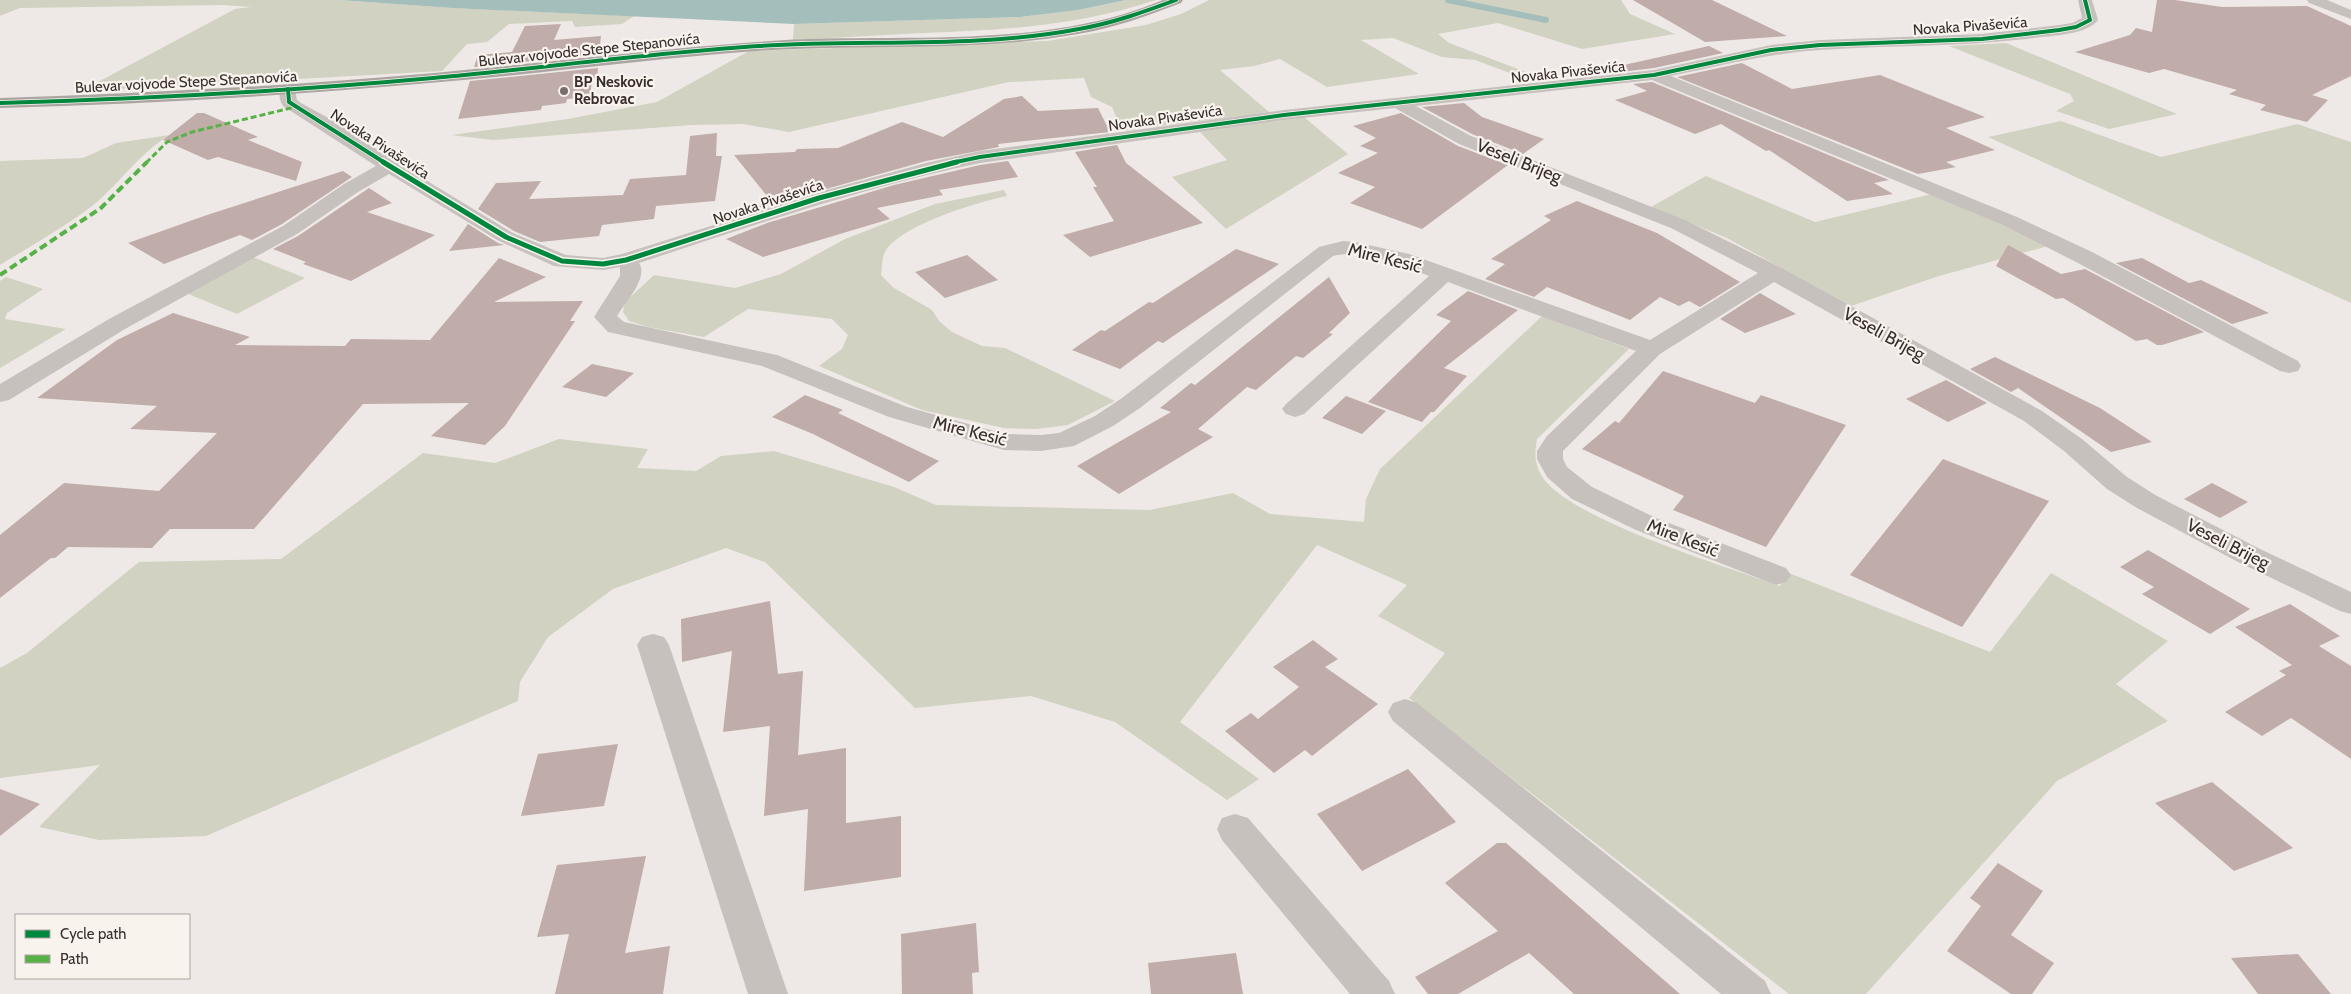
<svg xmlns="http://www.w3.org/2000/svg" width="2351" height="994" viewBox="0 0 2351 994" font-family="Cabin,sans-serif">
  <rect width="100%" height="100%" fill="#eee9e6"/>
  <!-- green -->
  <g fill="#d1d2c1">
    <path d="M0,0h339l113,8 182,8 -12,8 -47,3 -3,-6 -63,3 -22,18 -20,2 -25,27 -361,20 154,-82 16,-2 -28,-2 -203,3 -20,8z"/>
    <path d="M1126,0h30c-79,26 -150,30 -233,33 -43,2 -86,5 -130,7l1,-16 226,-7 58,-7z"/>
    <path d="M1209,0h412l9,14 45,20 -93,15 -84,-26 -60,11 11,9 80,30 -11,3 -43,-16 -33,-3 -49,-19 -32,2 58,34 -92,13 -47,-28 -26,7 -34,4 49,42 -147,19 -10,-24 -21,-10 -7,-19 -75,4 -220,50 -46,-8 -51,1 -199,15 -42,-5 117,-16 89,-17 92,-51 298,-10 99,-16 35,-11z"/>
    <path d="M2006,43l171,71 -68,15 -53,-18 18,-10 -4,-7 -121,-48z"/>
    <path d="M1304,117l44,37 -122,75 -54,-52 55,-17 -27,-28z"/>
    <path d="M2061,121l100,36 136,-33 54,18v161l-363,-166z"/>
    <path d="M170,135c-29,17 -48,45 -73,67 -30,24 -65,43 -97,63v-104l83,-3 33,-15z"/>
    <path d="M1706,176l109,46 121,-29 112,53 -109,30 -88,30 -124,-68 -76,-31z"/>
    <path d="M1004,190l3,6c-29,6 -107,29 -122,56 -3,5 -3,16 -4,23l13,13 38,22 7,11 13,11 30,14 23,2 110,53 -47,24 -32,4 -32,-1 -82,-18 -103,-44 23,-17 6,-14 -16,-16 -84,-10 -44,28 -56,-10 -19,-6 -6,-9 2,-10 29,-27 81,13 46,-14 64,-35 90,-35z"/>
    <path d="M250,256l55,22 -68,36 -56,-23z"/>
    <path d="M6,277l37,12 -36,24 -2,6 61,10 -66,39v-87z"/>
    <path d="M1542,316l87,33 -92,90c-2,12 -3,22 3,34 22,45 189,94 240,113l9,-13 201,79 61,-79 117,68 -52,43 52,37 -111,60 -191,213h-77l-380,-296 36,-45 -67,-37 29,-31 -90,-40 -137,177 79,57 -32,21 -112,-78 -84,-26 -116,12 -150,-146 -39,-14 -113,41 -65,48 -28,45 -2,19 -312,135 -107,4 -60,-13 61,-62 -100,13v-110l27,-15 112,-91 142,-3 142,-106 72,10 64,-24 89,10 -11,19 59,3 25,-15 53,-5 120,36 42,18 214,5 83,-17 37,21 94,8 2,-23 14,-30z"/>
  </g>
  <!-- water -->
  <path fill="#a3bebb" d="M339,0h787l-48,10 -58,7 -226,7 -342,-16z"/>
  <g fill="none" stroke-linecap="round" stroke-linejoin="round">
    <!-- stream -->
    <path stroke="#a3bebb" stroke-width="6" d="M1448,0l98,20"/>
  </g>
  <!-- building -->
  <g fill="#c0aca9">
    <path d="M1633,0h79l75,36 -82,6z"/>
    <path d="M2157,0h18l47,7 85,-1 44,20v50l-39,19 16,5 -21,22 -47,-12 6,-5 -37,-11 8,-4 -73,-21 -15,4 -74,-21 55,-17 6,-7 16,4z"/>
    <path d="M561,24l-7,16 47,-4 -2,18 -125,13 4,-12 34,-3 13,-26z"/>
    <path d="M1709,46l14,7 -69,15 -42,5 -6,-4z"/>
    <path d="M1742,63l50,26 88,-14 105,42 -39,11 49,22 -49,12 10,5 -38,7 -241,-97z"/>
    <path d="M598,68l-1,11 -5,1 -2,17 -23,2 -1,4 -24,3 -1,4 -83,9 12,-38z"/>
    <path d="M1652,82l237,98 -15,3 19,11 -46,7 -78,-51 -3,1 -45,-27 -26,10 -80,-34 32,-9 -14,-7z"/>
    <path d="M1022,96l16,15 60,-3 12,24 -112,12 1,3 -73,14 -171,48 20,-14 -8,1 -33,-41 61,-3 2,-3 41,-1 64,-26 41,15 61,-38z"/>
    <path d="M1464,103l18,14 62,22 -21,15 -51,-20 -50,-27z"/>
    <path d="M197,113h7l54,24 -10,3 54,22 -6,19 -78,-24 -10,3 -45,-20z"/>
    <path d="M1401,113l57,33 50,19 -86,64 -72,-26 25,-16 -37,-14 40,-20 -18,-7 16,-8 -23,-12z"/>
    <path d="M717,133l-1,23h6l-7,45 -59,5 -2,13 -52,6 -3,11 -59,6 -26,-11 -36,-22 18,-26 45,-2 -12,18 94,-4 7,-16 56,-4 4,-39z"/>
    <path d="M1117,145l9,18 77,60 -113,34 -27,-22 51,-14 -21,-34h4l-22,-35z"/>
    <path d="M1008,161l10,16 -79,13 4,5 -66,13 13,11 -127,38 -37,-18 41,-16 127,-38 86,-20z"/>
    <path d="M343,171l9,6 -70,47 -30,16 -12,-5 -76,29 -36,-21 79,-28z"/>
    <path d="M369,188l23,15 -25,9 68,23 -84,46 -48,-17 3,-2 -33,-13 25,-13z"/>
    <path d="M1577,201l80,32 83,49 -40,25 -11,-6 -10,5 -19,-9 -30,23 -83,-33 -13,10 -49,-18 20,-15 -14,-5 60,-39 -7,-4z"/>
    <path d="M468,224l30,19 6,2 -55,6z"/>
    <path d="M2008,245l53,29 24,-5 119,63 -42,13h-5l-10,-6 -11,2 -73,-43 -7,1 -60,-33z"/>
    <path d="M1236,249l43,15 -116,79 -5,-2 -38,28 -48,-19 29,-20 4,1 44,-29 4,1z"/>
    <path d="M967,255l31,25 -53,18 -30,-26z"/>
    <path d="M499,258l47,19 -52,25 89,-1 -13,20h5l-70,105 -20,19 -54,-9 38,-33 -106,1 -109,125h-84l-18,19 -84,-1 -13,11h-4l-51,40v-63l64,-52 95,8 58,-58 -87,-4 27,-23 -120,-8 80,-58 56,-27 77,24 -15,8 110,1 6,-7 79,1z"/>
    <path d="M2142,258l47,25 12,-3 68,33 -37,11 -116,-61z"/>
    <path d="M1329,277l21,36 -21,20 4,1 -30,24 -7,-2 -40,34 -9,-3 -49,42 15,8 -94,57 -42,-28 94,-54 -11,-4 31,-25 4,2z"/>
    <path d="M1468,291l50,19 -74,58 23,8 -33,36h-3l-9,10 -54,-20 83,-81 -15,-6z"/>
    <path d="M1760,293l36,21 -51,19 -25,-14z"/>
    <path d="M1995,357l105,51 52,34 -41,10 -93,-64 -7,4 -41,-23z"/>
    <path d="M592,364l42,9 -28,24 -44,-10z"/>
    <path d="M1663,371l92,32 6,-8 85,30 -80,122 -93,-37 11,-14 -102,-47 33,-28 4,2z"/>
    <path d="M1946,380l41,23 -39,19 -42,-23z"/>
    <path d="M805,395l38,15 -5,3 101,48 -30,21 -96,-48 -41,-17z"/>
    <path d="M1346,396l40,15 -24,23 -40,-16z"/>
    <path d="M1943,459l106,42 -87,126 -112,-52z"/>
    <path d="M2212,483l36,19 -28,16 -36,-19z"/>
    <path d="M2148,550l102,59 -40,25 -68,-40 12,-7 -34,-20z"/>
    <path d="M770,601l8,73 25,-3 -5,84 48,-7v75l55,-7v61l-97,14 4,-82 -44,7 6,-90 -47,6 9,-81 -50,11 -1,-43z"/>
    <path d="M2290,604l50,32 -21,10 32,20v93l-60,-41 -29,18 -37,-24 61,-37 -7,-4 13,-6 -57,-38z"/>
    <path d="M1313,640l25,19 -13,8 53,37 -66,52 -7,-6 -31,23 -49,-42 26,-18 7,6 41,-32 -26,-20z"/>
    <path d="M618,744l-14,62 -83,10 17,-62z"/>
    <path d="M1408,769l48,53 -94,49 -45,-57z"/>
    <path d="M2212,782l81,66 -59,23 -79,-68z"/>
    <path d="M0,789l40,15 -40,32z"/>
    <path d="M1497,843h9l174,151h-106l-45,-41 -71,41h-30l-13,-17 83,-46 -53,-48z"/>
    <path d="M646,856l-21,97 45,-7 -7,48h-108l14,-60 -32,3 20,-72z"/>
    <path d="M1998,863l45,28 -32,44 43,28 -22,31h-21l-64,-43 34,-45 -11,-8z"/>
    <path d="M976,923l3,49 -7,1 1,21h-71l-1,-60z"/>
    <path d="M1236,953l7,41h-92l-3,-31z"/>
    <path d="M2298,954l33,40h-73l-27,-36z"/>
  </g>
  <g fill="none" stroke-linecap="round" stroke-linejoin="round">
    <!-- street -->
    <g fill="#c7c1be" fill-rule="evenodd">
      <path d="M2078,0h14l6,20c-11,16 -54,16 -72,19 -69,8 -137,6 -205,11 -51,3 -100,16 -150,26l346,141 75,35 206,109 3,5 -3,5 -9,2 -9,-2 -204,-109 -73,-37 -351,-145 -236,26 55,30 214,84 97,48 260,143 40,28 45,38 30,19 101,52 93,44v22l-11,-3 -102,-49 -101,-54 -30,-19 -43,-38 -40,-30 -250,-139 -114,72 -97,97v8l4,8 25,20 64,31 130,50 5,7 -5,7 -10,3 -140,-55 -64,-31 -25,-22 -10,-18v-8l10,-15 89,-85 -188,-69 -144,132 -9,3 -9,-3 -4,-5 4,-5 143,-128c-27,-10 -67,-27 -96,-20l-193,152 -27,18 -39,20 -33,5 -37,-1 -115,-33 -127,-51 -154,-34 -14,-15 26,-41v-9l-17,3 -49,-4 -55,-25 -110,-67 -31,18 -61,42 -172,95 -116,71 -9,2v-18l109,-65 174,-93 61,-42 32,-18 -93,-60c-4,-6 -5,-15 -1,-21h12l3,15 4,3 31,17 64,42 117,71 53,22 37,3 19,-4 190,-60 114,-31 54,-12 304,-41 370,-40 117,-25 49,-5 162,-6 77,-9 13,-2 10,-5zM1395,108l64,36 212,84 87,45 -108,67 -241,-86 -54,-12 -12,-1 -24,6 -197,151 -27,18 -36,17 -18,2 -36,-1 -98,-27 -130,-52 -153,-33 -7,-6c8,-13 32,-39 22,-53 113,-37 225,-76 341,-100l304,-43z"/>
      <path d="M2307,0h20l24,10v9l-42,-16z"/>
      <path d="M653,634l11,3 5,8 119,349h-40l-111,-349 5,-8z"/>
      <path d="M1405,699l12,4 348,278 6,13h-50l-328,-273 -5,-9 5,-9z"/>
      <path d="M1235,814l13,4 141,163 6,13h-45l-128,-154 -5,-11 5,-11z"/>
    </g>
    <!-- primary -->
    <path fill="#aca6a3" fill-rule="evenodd" d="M1163,0h20l-2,3c-34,13 -67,25 -103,31 -106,19 -215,9 -322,17 -109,8 -217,23 -327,32 -142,13 -286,21 -429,25v-10c145,-5 290,-12 434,-25 107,-10 214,-23 322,-31 121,-10 249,7 368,-28 13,-4 26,-9 39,-14z"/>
    <!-- quiet-far1 -->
    <path stroke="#56b246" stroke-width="3" stroke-dasharray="6 3" stroke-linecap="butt" d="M146,163l21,-21 25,-10 103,-25"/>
    <!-- quiet -->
    <path stroke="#56b246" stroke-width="4" stroke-dasharray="8 4" stroke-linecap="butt" d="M0,275l101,-67 46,-46"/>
    <defs>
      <g id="cycleway-far1">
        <path d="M288,89l1,13 96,61"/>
        <path d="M0,103c145,-4 289,-12 433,-25 109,-10 217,-25 326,-32 106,-7 215,3 320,-17 34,-6 65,-17 97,-29"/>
        <path d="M951,163l29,-6 304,-42 370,-40 117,-25 49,-5 162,-6 77,-9 17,-3 14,-7 -5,-20"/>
      </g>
      <path id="cycleway" d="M383,162l123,75 56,24 41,3 23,-4 193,-62 138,-36"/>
    </defs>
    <!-- cycleway-far1 casing -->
    <use href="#cycleway-far1" stroke="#f9f3ee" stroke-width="5.5"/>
    <!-- cycleway casing -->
    <use href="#cycleway" stroke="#f9f3ee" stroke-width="8"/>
    <!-- cycleway-far1 -->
    <use href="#cycleway-far1" stroke="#00873e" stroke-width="4"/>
    <!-- cycleway -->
    <use href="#cycleway" stroke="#00873e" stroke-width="5"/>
  </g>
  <!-- markers -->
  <circle fill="#786f6d" stroke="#f9f3ee" stroke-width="2" cx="564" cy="91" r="5"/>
  <g text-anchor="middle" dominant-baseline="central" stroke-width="4.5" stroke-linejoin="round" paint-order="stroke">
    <!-- far-street labels -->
    <g font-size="15" fill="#382e2c" stroke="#f9f3ee">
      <text transform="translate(1970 26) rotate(-4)">Novaka Pivaševića</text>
      <text transform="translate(589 50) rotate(-6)">Bulevar vojvode Stepe Stepanovića</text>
      <text transform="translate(1568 72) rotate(-6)">Novaka Pivaševića</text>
      <text transform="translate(186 82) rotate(-3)">Bulevar vojvode Stepe Stepanovića</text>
      <text transform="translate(1165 118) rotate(-8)">Novaka Pivaševića</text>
      <text transform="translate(380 144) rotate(33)">Novaka Pivaševića</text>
      <text transform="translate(768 202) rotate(-18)">Novaka Pivaševića</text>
    </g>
    <!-- far-poi labels -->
    <g font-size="15" font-weight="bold" fill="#382e2c" stroke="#f9f3ee" text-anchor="start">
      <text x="574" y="82">BP Neskovic<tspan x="574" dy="17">Rebrovac</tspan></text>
    </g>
    <!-- street labels -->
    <g font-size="18" fill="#382e2c" stroke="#f9f3ee">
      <text transform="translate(1519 161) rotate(22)">Veseli Brijeg</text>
      <text transform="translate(1385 258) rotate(14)">Mire Kesić</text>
      <text transform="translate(1884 334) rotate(29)">Veseli Brijeg</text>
      <text transform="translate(970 431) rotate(14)">Mire Kesić</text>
      <text transform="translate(1683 538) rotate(21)">Mire Kesić</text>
      <text transform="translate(2228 544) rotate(27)">Veseli Brijeg</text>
    </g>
  </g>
  <!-- legend -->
  <rect x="15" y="914" width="175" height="65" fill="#f9f3ee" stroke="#aca4a0"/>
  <rect x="25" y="930" width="25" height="8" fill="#00873e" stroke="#aca4a0"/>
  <text x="60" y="939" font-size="15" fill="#382e2c">Cycle path</text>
  <rect x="25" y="955" width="25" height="8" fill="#56b246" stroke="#aca4a0"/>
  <text x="60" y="964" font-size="15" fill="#382e2c">Path</text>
</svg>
